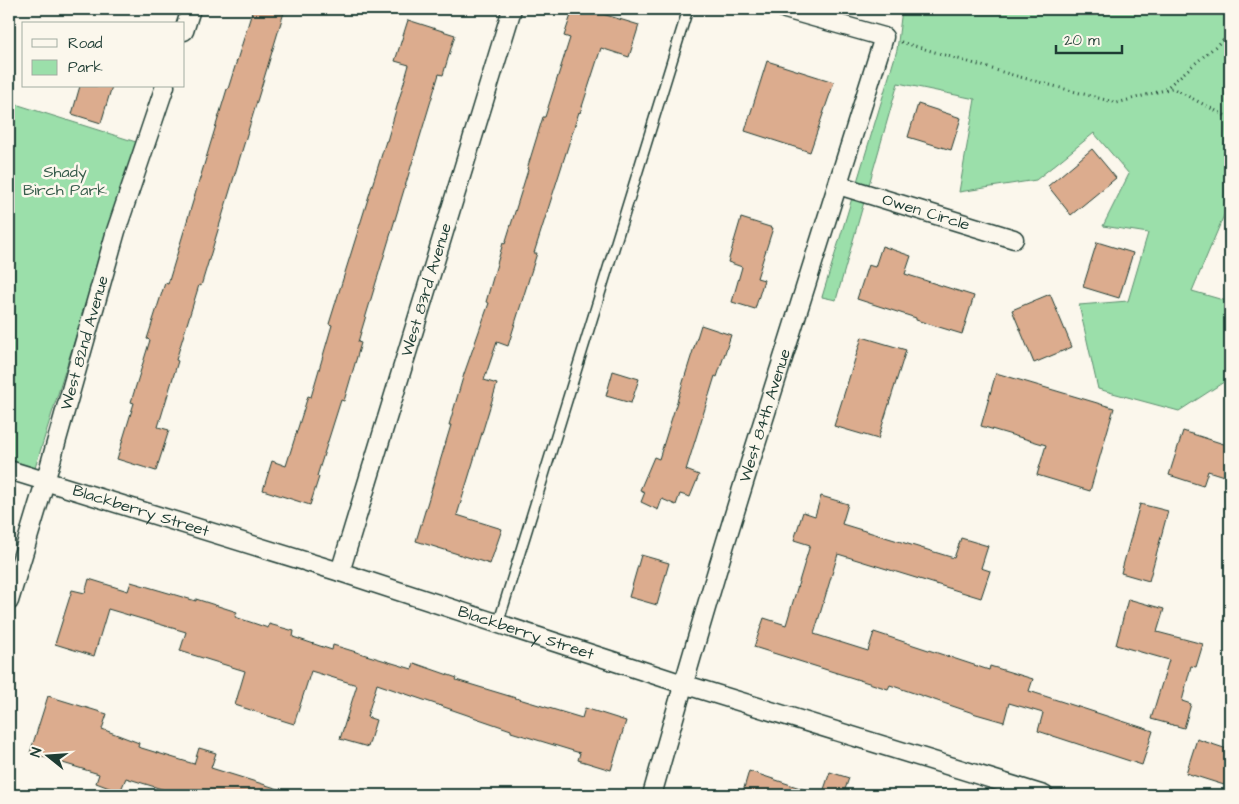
<svg xmlns="http://www.w3.org/2000/svg" width="1239" height="804" viewBox="0 0 1239 804" font-family="'Architects Daughter',sans-serif">
  <rect width="100%" height="100%" fill="#fbf7ec"/>
  <filter id="ink" filterUnits="userSpaceOnUse"><feTurbulence type="fractalNoise" baseFrequency=".02" numOctaves="2"/><feDisplacementMap in="SourceGraphic" scale="10" xChannelSelector="R" yChannelSelector="G"/><feConvolveMatrix kernelMatrix="1 2 1 2 8 2 1 2 1" color-interpolation-filters="sRGB"/></filter>
  <g filter="url(#ink)">
    <!-- green -->
    <g fill="#9bdfaa" stroke="#5d8e6f">
      <path d="M902,9h328v192l-38,90 38,11v76l-51,33 -81,-22 -19,-84 49,-4 20,-68 -45,-7 26,-52 -35,-41 -58,47 -77,12 16,-93 -77,-16 -62,217 -14,-3 75,-247z"/>
      <path d="M9,102l127,40 -101,326 -26,-8z"/>
    </g>
    <!-- building -->
    <g fill="#dcac8e" stroke="#1f3d34">
      <path d="M253,9h32l-84,277 -2,-1 -23,75 2,1 -20,66 11,3 -13,41 -39,-12 17,-56 -3,-1 19,-62 -3,-1 18,-56 3,1 59,-195h1z"/>
      <path d="M573,9h13l53,16 -10,32 -28,-9 -21,65 -1,-1 -45,141h3l-29,93 -11,-4 -13,38 13,4 -40,131 45,14 -12,35 -74,-23 35,-116h-2l15,-51 25,-71 -3,-1 17,-59 2,1 23,-74 -1,-1 16,-52h2l25,-79 -6,-2z"/>
      <path d="M408,20l47,15 -12,40 -4,-1 -81,268 3,1 -17,58 -3,-1 -24,76 2,1 -9,28 -47,-15 9,-29 14,5 22,-70 3,1 21,-72 -3,-1 57,-183h1l22,-76 -14,-4z"/>
      <path d="M767,61l67,21 -24,70 -65,-21z"/>
      <path d="M80,86h32l-11,37 -29,-9z"/>
      <path d="M918,104l43,14 -10,32 -43,-13z"/>
      <path d="M1092,149l24,29 -45,37 -23,-29z"/>
      <path d="M741,218l32,10 -16,50 7,2 -9,29 -23,-7 10,-35 -14,-5z"/>
      <path d="M1097,242l36,11 -14,45 -36,-11z"/>
      <path d="M882,246l29,10 -6,18 69,22 -12,38 -46,-14v-2l-59,-19 11,-34 7,2z"/>
      <path d="M1050,294l22,53 -38,16 -22,-53z"/>
      <path d="M701,325l30,10 -14,42 -2,-1 -29,94 13,5 -9,22 -10,-3 -4,11 -14,-6 -4,11 -17,-8 4,-10 -5,-2 14,-33 5,2z"/>
      <path d="M862,337l44,13 -28,89 -44,-13z"/>
      <path d="M613,371l26,8 -8,24 -25,-7z"/>
      <path d="M996,373l118,35 -24,83 -53,-16 9,-30 -65,-19z"/>
      <path d="M1183,431l47,15v32l-22,-7 -5,15 -34,-11z"/>
      <path d="M821,496l27,8 -6,20 112,34 7,-20 27,8 -7,22 9,3 -9,27 -143,-44 -24,80 54,17 6,-19 115,38 1,-4 43,13 -4,12 124,40 -11,34 -104,-34 5,-18 -34,-10 -5,19 -28,-8 -86,-29 -2,4 -134,-42 10,-29 22,7 24,-80 -16,-5 9,-28 12,4z"/>
      <path d="M1140,504l28,7 -19,70 -28,-8z"/>
      <path d="M641,555l28,8 -12,42 -28,-8z"/>
      <path d="M89,579l39,12 3,-9 65,19v-2l41,13 -2,5 33,11 1,-4 25,7 -1,6 39,13 1,-5 79,24 2,-6 43,15 -1,2 126,38 3,-10 41,13 -15,49 -33,-10 2,-7 -69,-21v-2l-134,-46 -10,33 9,3 -8,27 -28,-8 17,-54 -46,-14 -17,53 -32,-10h1l-28,-9 10,-34 -65,-20 6,-19 -78,-23 -14,47 -39,-12 17,-54 13,3z"/>
      <path d="M1128,599l36,10 -7,23 46,12 -7,23 -5,-1 -9,35 9,3 -7,24 -33,-9 18,-59 -53,-15z"/>
      <path d="M48,696l59,18 -5,15 37,14 -1,4 56,17 5,-16 17,5 -5,15 74,23 -1,4h-103l-55,-17 -6,14 -24,-9 3,-9 -69,-21z"/>
      <path d="M1197,739l33,11v33l-5,-1 -1,3 -38,-12z"/>
      <path d="M749,771l63,21v3h-70z"/>
      <path d="M830,772l19,6 -6,17h-21z"/>
    </g>
    <g fill="none" stroke-linecap="round" stroke-linejoin="round">
      <defs>
        <path id="service" d="M498,624l190,-615"/>
        <g id="minor">
          <path d="M184,31l7,-22"/>
          <path id="s1" d="M838,185l176,54"/>
          <path id="s2" d="M9,470l331,102 343,112 361,111"/>
          <path id="s3" d="M340,572l172,-563"/>
          <path id="s4" d="M9,601l36,-119 71,-251 49,-145"/>
          <path id="s5" d="M652,795c33,-117 67,-234 104,-351 42,-136 86,-271 128,-407l-99,-28"/>
        </g>
      </defs>
      <!-- service casing -->
      <use href="#service" stroke="#1f3d34" stroke-width="12"/>
      <!-- minor casing -->
      <use href="#minor" stroke="#1f3d34" stroke-width="21"/>
      <!-- path -->
      <g stroke="#1f3d34" stroke-width="3" stroke-dasharray="1 4" stroke-linecap="butt">
        <path d="M901,42l108,32 108,29 55,-15 58,30"/>
        <path d="M1165,89l65,-55"/>
      </g>
      <!-- service -->
      <use href="#service" stroke="#fbf7ec" stroke-width="9"/>
      <!-- minor -->
      <use href="#minor" stroke="#fbf7ec" stroke-width="18"/>
    </g>
  </g>
  <g text-anchor="middle" dominant-baseline="central" stroke-width="5" stroke-linejoin="round" paint-order="stroke">
    <!-- park labels -->
    <g font-size="16" fill="#385d4c" stroke="#fbf7ec">
      <text x="65" y="172">Shady<tspan x="65" dy="18">Birch Park</tspan></text>
    </g>
    <!-- street labels -->
    <g font-size="16" fill="#1f3d34" stroke="#fbf7ec">
      <text stroke="none"><textPath href="#s1" startOffset="92">Owen Circle</textPath></text>
      <text stroke="none"><textPath href="#s3" startOffset="295">West 83rd Avenue</textPath></text>
      <text stroke="none"><textPath href="#s4" startOffset="269">West 82nd Avenue</textPath></text>
      <text stroke="none"><textPath href="#s5" startOffset="396">West 84th Avenue</textPath></text>
      <text stroke="none"><textPath href="#s2" startOffset="138">Blackberry Street</textPath></text>
      <text stroke="none"><textPath href="#s2" startOffset="542">Blackberry Street</textPath></text>
    </g>
  </g>
  <!-- margin -->
  <rect width="1239" height="804" fill="none" stroke="#fbf7ec" stroke-width="30"/>
  <rect x="15" y="15" width="1209" height="774" fill="none" stroke="#1f3d34" stroke-width="2" filter="url(#ink)"/>
  <!-- legend -->
  <rect x="22" y="22" width="162" height="65" fill="#fbf7ec" stroke="#a3ada2"/>
  <rect x="32" y="39" width="25" height="8" fill="#fbf7ec" stroke="#a3ada2"/>
  <text x="68" y="48" font-size="15" fill="#1f3d34">Road</text>
  <rect x="32" y="60" width="25" height="15" fill="#9bdfaa" stroke="#a3ada2"/>
  <text x="68" y="72" font-size="15" fill="#1f3d34">Park</text>
  <!-- north arrow -->
  <g transform="translate(48 756) rotate(287)" stroke="#fbf7ec" stroke-width="4" paint-order="stroke">
  <path d="M0-4L9 19L0 12L-9 19Z" fill="#1f3d34"/>
  <text y="-8" font-size="14" font-weight="bold" text-anchor="middle" fill="#1f3d34">N</text>
  </g>
  <!-- scale -->
  <path d="M1056 45v8h66v-8" fill="none" stroke="#1f3d34" stroke-width="2.5"/>
  <text x="1064" y="45" font-size="15" fill="#1f3d34" stroke="#fbf7ec" stroke-width="4" paint-order="stroke">20 m</text>
</svg>
